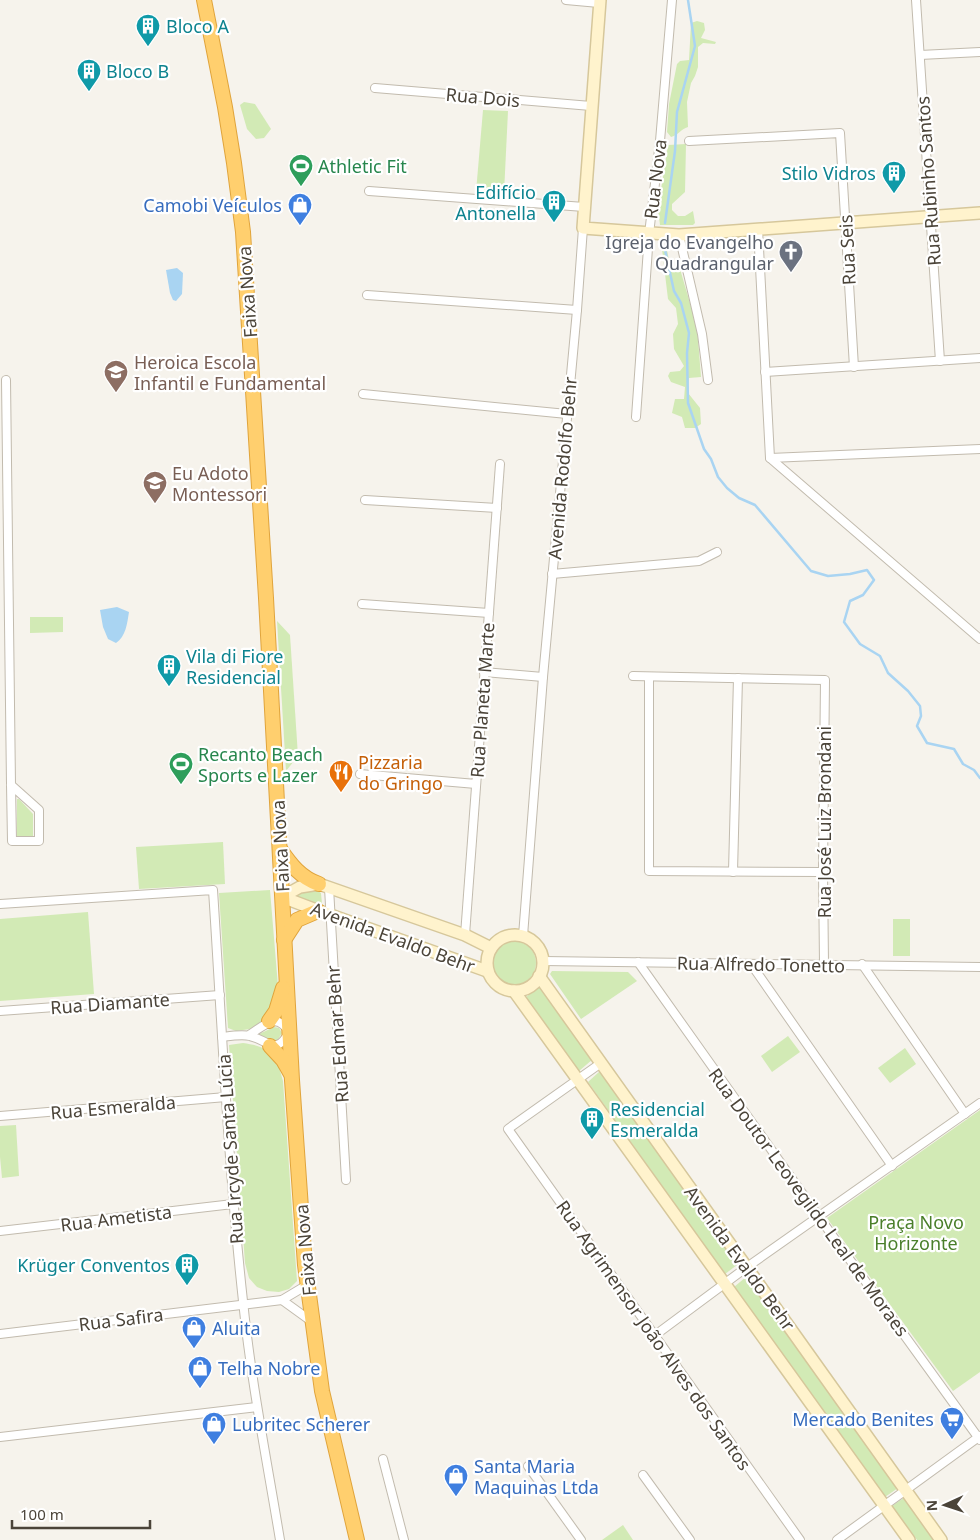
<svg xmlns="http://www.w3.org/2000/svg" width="980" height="1540" viewBox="0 0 980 1540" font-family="'Noto Sans',sans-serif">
  <rect width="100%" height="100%" fill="#f6f3ec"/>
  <!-- green -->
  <g fill="#d2eab5">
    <path d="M697,21l7,2 1,7 -4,8 15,4 -1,2 -12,-1 -5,4v20l-3,9 -4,7 -4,19 1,25c-7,2 -11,9 -17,10l-4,-5 2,-28 8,-40 3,-3 9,-1 2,-37z"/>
    <path d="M244,102l11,2 16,25 -7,9 -8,1 -9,-10 -7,-24z"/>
    <path d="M483,110l25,1 -4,82 -28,-1z"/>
    <path d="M686,144l-1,48 -13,12v6l6,6h7l8,-5 2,12 -2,2h-33l-2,-16 10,-64z"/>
    <path d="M662,249l5,1 4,20 9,-1 17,58 4,50 -12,1 -1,15 12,15 1,16 -6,4h-10l-3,-11 -10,-4 3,-14h9l1,-12 -14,-5 -3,-6 2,-4 10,-1 4,-5 -10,-17 -1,-15 5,-10 -2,-16 -8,-9z"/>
    <path d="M30,617h33v15l-33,1z"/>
    <path d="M277,621l13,14 8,121 -12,15z"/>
    <path d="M17,799h2l14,15v22h-16z"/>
    <path d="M223,842l2,42 -86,5 -3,-42z"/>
    <path d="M270,890l8,96 -9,29 -8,9 -11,5 -14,2 -8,-3 -9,-135z"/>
    <path d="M308,891h10l3,2 1,11 -5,2 -23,-10v-2z"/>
    <path d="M88,912l6,82 -94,7v-82z"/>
    <rect x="893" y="919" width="17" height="37"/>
    <circle cx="514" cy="963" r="22"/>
    <path d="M552,971l76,1 9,9 -56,38 -31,-45z"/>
    <path d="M540,986l53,73 -14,12 -53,-74z"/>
    <path d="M274,1027l5,1 3,5 -5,8 -7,1 -13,-7z"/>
    <path d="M788,1036l12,16 -28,20 -11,-16z"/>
    <path d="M243,1043c28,4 33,12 40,38l14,200 -8,8 -10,3 -12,-1 -10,-4 -8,-9 -4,-15 -16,-218z"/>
    <path d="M905,1048l11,16 -26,19 -12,-15z"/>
    <path d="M600,1071l137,194 -12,9 -137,-192z"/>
    <path d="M980,1110v262l-27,19 -126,-173z"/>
    <path d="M16,1125l3,51 -17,2 -2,-21v-31z"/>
    <path d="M746,1277l152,211 -13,9 -151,-210z"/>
    <path d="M905,1497l31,43h-19l-25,-34z"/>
    <path d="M623,1525l10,15h-31z"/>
  </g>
  <!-- water -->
  <g fill="#a9d4f2">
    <path d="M177,268l6,5 -1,21 -6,7 -3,-1 -3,-7 -4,-23z"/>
    <path d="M117,607l12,5c-2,12 -3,24 -13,31l-8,-4 -5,-12 -3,-17z"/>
  </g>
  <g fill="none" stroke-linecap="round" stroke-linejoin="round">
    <!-- stream -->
    <g stroke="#a9d4f2" stroke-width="2.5">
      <path d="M665,223l10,-72 2,-39 18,-66 -7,-46"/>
      <path d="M665,250l9,41 7,12 8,30 -2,20 1,50 16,46 7,10 7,18 9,11 12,10 16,7 56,66 17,5 22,-2 17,-4 7,10 -11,15 -13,6 -6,21 16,22 20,12 8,17 20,18 12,15 1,10 -4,10 10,17 27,6 9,15 11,6 6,8"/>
    </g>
    <defs>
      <g id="street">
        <path d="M566,0l33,3"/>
        <path d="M916,0l24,361"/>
        <path d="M920,55l60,-3"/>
        <path d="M375,88l216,18"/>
        <path d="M689,141l151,-8 14,234"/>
        <path d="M369,191l215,16"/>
        <path d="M758,229l12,229 210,181"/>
        <path d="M679,235l23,99 6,46"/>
        <path d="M367,295l210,15"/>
        <path d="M765,372l215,-14"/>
        <path d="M6,380l5,405 1,56h27v-31l-28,-25"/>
        <path d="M363,394l204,20"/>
        <path d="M636,417l13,-183 11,-93 12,-141"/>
        <path d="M770,458l210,-9"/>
        <path d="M365,500l132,8"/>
        <path d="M552,574l147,-13 18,-9"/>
        <path d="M362,604l127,9"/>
        <path d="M484,672l59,5"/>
        <path d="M633,676l192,4 -2,192 1,92"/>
        <path d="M649,677v194l174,1"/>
        <path d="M360,774l116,10"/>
        <path d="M733,872l5,-194"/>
        <path d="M329,888l17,292"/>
        <path d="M0,904l213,-14c9,137 15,275 30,411 8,80 24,160 37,239"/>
        <path d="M465,935l35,-471"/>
        <path d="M523,936l20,-259 34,-367 6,-82"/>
        <path d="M543,961l437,6"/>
        <path d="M638,962l181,255 161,223"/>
        <path d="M751,964l141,202"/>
        <path d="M862,964l103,150"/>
        <path d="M0,1011l220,-16"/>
        <path d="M222,1037c8,-1 20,-3 28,-1 18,4 26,21 39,-4 -13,-21 -25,-6 -40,3"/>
        <path d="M601,1063l-93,66 292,411"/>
        <path d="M0,1116l226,-19"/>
        <path d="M0,1231l233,-27"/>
        <path d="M282,1300l29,21"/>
        <path d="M0,1334l282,-34 25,-15"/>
        <path d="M654,1336l93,-69 233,-164"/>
        <path d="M0,1437l257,-30"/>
        <path d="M383,1459l21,81"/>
        <path d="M528,1466l53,74"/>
        <path d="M643,1475l47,65"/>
        <path d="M837,1540l143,-104"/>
      </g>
      <g id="secondary">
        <path d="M600,0l-17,228 96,7 301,-22"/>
        <path d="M282,897l18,-10 19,-3 146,51 26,13"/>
        <path d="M282,897l29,11 176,63"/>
        <circle cx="515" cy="963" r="28"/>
        <path d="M539,976l402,564"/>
        <path d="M514,991l395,549"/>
      </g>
      <g id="highway">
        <path d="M204,0l21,107 9,56 9,69 23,366 26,482 13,185 17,126 35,149"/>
        <path d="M280,849c11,16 21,29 39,35"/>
        <path d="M284,940l13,-20 21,-9"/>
        <path d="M269,1021l7,-10 7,-23"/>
        <path d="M270,1046l13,14 8,14"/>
      </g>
    </defs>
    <!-- street casing -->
    <use href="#street" stroke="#c2bbae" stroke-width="10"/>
    <!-- secondary casing -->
    <use href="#secondary" stroke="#d6c79b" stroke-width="14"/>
    <!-- highway casing -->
    <use href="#highway" stroke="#e0a43c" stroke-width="16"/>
    <!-- street -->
    <use href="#street" stroke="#fff" stroke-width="8"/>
    <!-- secondary -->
    <use href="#secondary" stroke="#fff3cd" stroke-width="11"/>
    <!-- highway -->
    <use href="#highway" stroke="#ffcf6e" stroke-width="14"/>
  </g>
  <!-- icons -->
  <defs>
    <symbol id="building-pin" viewBox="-11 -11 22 30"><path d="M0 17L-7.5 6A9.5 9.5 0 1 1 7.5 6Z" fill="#0f9aa8" stroke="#fff"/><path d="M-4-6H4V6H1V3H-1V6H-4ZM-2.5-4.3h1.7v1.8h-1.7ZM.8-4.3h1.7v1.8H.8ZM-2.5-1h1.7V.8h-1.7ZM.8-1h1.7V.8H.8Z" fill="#fff"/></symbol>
    <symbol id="stadium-pin" viewBox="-11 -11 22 30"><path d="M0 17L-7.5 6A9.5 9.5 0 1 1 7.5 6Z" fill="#2e9e5b" stroke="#fff"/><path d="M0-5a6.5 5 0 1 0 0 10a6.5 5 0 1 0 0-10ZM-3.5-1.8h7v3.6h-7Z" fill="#fff"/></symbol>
    <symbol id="shop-pin" viewBox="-11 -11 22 30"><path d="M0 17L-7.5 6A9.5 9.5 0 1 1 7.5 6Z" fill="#3f7fe0" stroke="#fff"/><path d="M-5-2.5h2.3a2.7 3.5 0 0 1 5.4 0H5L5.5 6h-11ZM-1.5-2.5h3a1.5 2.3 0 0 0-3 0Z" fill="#fff"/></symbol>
    <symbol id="church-pin" viewBox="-11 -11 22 30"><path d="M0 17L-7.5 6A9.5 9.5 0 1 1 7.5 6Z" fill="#6b7280" stroke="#fff"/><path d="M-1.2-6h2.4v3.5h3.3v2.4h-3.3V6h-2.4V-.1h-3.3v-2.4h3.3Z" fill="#fff"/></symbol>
    <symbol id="school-pin" viewBox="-11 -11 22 30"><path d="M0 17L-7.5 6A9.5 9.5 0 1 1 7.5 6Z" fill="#8d6e63" stroke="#fff"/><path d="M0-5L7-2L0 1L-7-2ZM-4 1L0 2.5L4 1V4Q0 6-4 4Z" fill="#fff"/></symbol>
    <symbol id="restaurant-pin" viewBox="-11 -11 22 30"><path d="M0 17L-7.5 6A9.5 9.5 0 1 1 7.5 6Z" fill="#e8710a" stroke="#fff"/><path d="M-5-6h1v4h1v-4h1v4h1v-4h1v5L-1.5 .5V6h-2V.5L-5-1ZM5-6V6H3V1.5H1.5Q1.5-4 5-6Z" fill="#fff"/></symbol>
    <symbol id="supermarket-pin" viewBox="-11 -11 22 30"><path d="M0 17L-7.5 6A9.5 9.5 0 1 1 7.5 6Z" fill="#3f7fe0" stroke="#fff"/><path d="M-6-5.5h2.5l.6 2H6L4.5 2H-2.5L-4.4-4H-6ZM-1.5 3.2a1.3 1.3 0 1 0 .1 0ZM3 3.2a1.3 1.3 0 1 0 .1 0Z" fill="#fff"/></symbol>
  </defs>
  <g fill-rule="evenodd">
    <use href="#building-pin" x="134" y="12" width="28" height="38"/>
    <use href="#building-pin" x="75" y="57" width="28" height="38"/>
    <use href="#stadium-pin" x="287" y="152" width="28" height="38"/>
    <use href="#building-pin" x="880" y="159" width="28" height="38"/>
    <use href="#building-pin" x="540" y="188" width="28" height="38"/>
    <use href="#shop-pin" x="286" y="191" width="28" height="38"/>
    <use href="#church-pin" x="777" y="238" width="28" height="38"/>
    <use href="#school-pin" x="102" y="358" width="28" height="38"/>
    <use href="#school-pin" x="141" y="469" width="28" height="38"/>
    <use href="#building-pin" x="155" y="652" width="28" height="38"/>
    <use href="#stadium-pin" x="167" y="750" width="28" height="38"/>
    <use href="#restaurant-pin" x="327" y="758" width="28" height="38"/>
    <use href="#building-pin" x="578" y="1105" width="28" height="38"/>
    <use href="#building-pin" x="173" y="1251" width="28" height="38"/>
    <use href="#shop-pin" x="180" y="1314" width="28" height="38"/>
    <use href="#shop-pin" x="186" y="1354" width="28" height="38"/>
    <use href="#supermarket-pin" x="938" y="1405" width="28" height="38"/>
    <use href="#shop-pin" x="200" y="1410" width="28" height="38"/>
    <use href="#shop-pin" x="442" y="1462" width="28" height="38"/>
  </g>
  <g text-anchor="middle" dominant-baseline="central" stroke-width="4.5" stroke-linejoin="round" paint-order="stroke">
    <!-- culture labels -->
    <g font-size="18" fill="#0d838f" stroke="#fff" text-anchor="start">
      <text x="166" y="26">Bloco A</text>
      <text x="106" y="71">Bloco B</text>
      <text x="876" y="173" text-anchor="end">Stilo Vidros</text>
      <text x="536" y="192" text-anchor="end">Edifício<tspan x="536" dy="21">Antonella</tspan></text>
      <text x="186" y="656">Vila di Fiore<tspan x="186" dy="21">Residencial</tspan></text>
      <text x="610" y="1109">Residencial<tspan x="610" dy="21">Esmeralda</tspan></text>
      <text x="170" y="1265" text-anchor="end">Krüger Conventos</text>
    </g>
    <!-- street labels -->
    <g font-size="18" fill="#4b4439" stroke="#fff">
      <text transform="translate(483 97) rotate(5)">Rua Dois</text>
      <text transform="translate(655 179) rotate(-83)">Rua Nova</text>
      <text transform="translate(928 181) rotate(-94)">Rua Rubinho Santos</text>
      <text transform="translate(847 250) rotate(-93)">Rua Seis</text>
      <text transform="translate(247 292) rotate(-94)">Faixa Nova</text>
      <text transform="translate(562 468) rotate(-85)">Avenida Rodolfo Behr</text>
      <text transform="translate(482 700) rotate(-86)">Rua Planeta Marte</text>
      <text transform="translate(824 822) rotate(-90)">Rua José Luiz Brondani</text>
      <text transform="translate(280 846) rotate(-93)">Faixa Nova</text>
      <text transform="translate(393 937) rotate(20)">Avenida Evaldo Behr</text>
      <text transform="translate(761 964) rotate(1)">Rua Alfredo Tonetto</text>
      <text transform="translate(110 1003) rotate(-4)">Rua Diamante</text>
      <text transform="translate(337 1034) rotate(-94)">Rua Edmar Behr</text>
      <text transform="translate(113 1107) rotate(-5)">Rua Esmeralda</text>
      <text transform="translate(230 1149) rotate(-94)">Rua Ircyde Santa Lúcia</text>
      <text transform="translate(809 1202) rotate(54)">Rua Doutor Leovegildo Leal de Moraes</text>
      <text transform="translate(116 1218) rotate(-7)">Rua Ametista</text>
      <text transform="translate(305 1250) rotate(-95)">Faixa Nova</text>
      <text transform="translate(740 1258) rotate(54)">Avenida Evaldo Behr</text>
      <text transform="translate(121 1319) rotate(-7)">Rua Safira</text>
      <text transform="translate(654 1335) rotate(55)">Rua Agrimensor João Alves dos Santos</text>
    </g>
    <!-- leisure labels -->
    <g font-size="18" fill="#27864d" stroke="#fff" text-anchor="start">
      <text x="318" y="166">Athletic Fit</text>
      <text x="198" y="754">Recanto Beach<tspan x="198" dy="21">Sports e Lazer</tspan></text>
    </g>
    <!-- shop labels -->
    <g font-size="18" fill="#366cbe" stroke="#fff" text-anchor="start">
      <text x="282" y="205" text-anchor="end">Camobi Veículos</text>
      <text x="212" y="1328">Aluita</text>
      <text x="218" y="1368">Telha Nobre</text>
      <text x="934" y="1419" text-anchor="end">Mercado Benites</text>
      <text x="232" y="1424">Lubritec Scherer</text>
      <text x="474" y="1466">Santa Maria<tspan x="474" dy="21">Maquinas Ltda</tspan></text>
    </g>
    <!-- worship labels -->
    <g font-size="18" fill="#5b616d" stroke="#fff" text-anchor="end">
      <text x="774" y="242">Igreja do Evangelho<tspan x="774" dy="21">Quadrangular</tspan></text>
    </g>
    <!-- education labels -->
    <g font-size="18" fill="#785e54" stroke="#fff" text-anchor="start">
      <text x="134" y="362">Heroica Escola<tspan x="134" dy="21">Infantil e Fundamental</tspan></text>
      <text x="172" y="473">Eu Adoto<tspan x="172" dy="21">Montessori</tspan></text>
    </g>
    <!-- food labels -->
    <g font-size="18" fill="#c56008" stroke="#fff" text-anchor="start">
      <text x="358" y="762">Pizzaria<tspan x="358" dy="21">do Gringo</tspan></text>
    </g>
    <!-- park labels -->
    <g font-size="18" fill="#4a7f2a" stroke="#fff">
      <text x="916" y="1222">Praça Novo<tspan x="916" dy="21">Horizonte</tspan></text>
    </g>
  </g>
  <!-- north arrow -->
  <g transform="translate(945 1505) rotate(267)" stroke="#ffffff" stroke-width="4" paint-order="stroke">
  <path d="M0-4L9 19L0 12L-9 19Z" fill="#4b4439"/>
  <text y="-8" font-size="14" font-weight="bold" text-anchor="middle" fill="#4b4439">N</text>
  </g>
  <!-- scale -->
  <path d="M12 1520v8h138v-8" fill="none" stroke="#4b4439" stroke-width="2.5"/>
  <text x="20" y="1520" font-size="15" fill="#4b4439" stroke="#ffffff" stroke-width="4" paint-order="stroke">100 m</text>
</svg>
